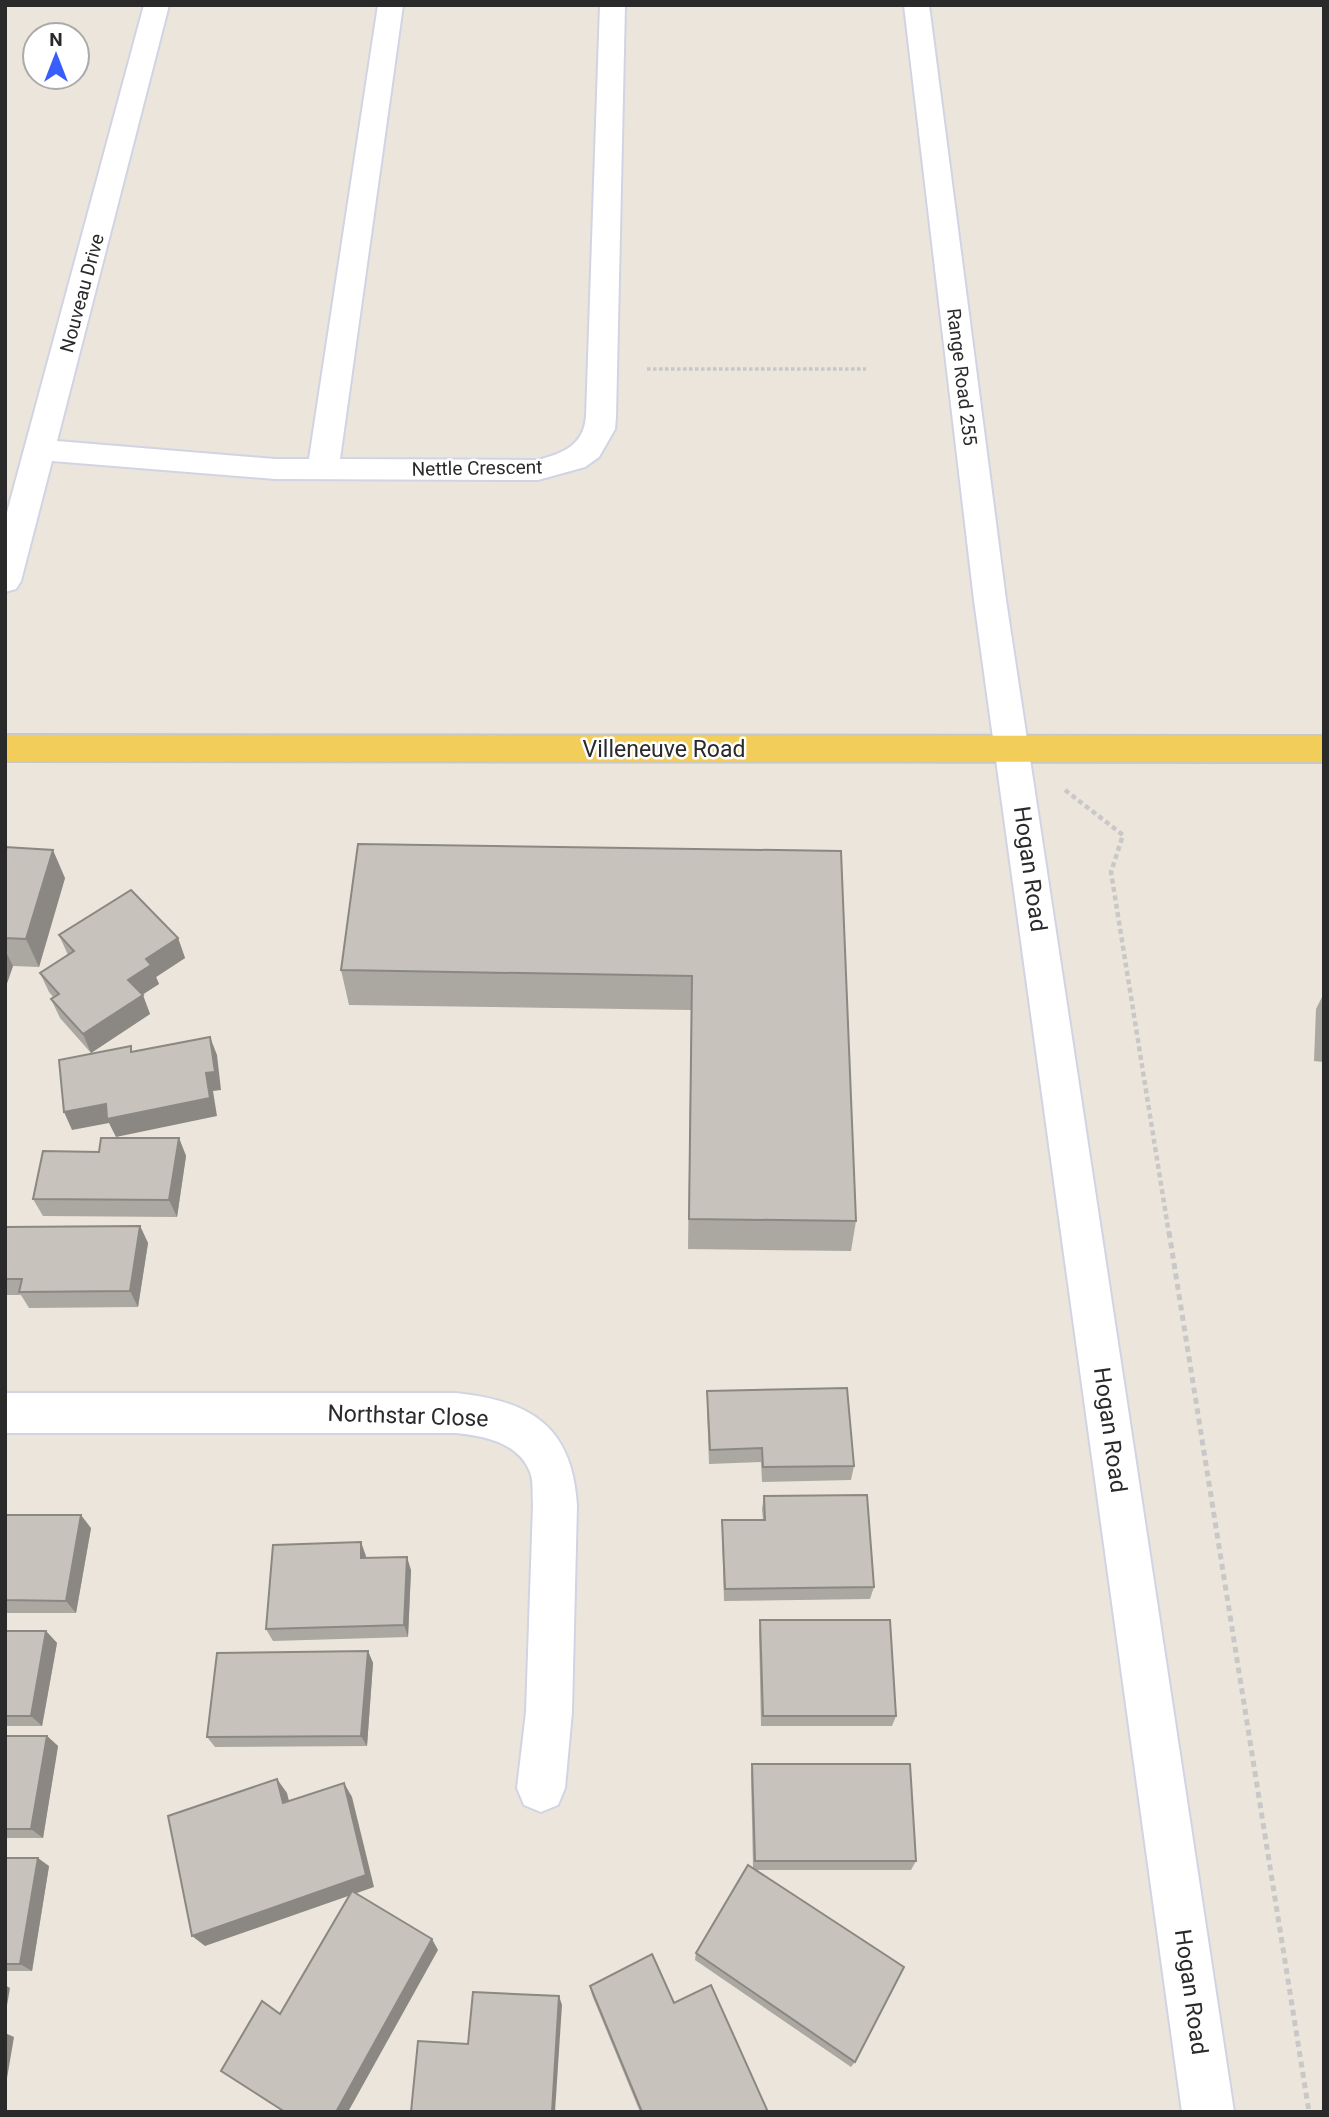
<svg xmlns="http://www.w3.org/2000/svg" width="1329" height="2117" viewBox="0 0 1329 2117" font-family="Roboto,sans-serif">
  <rect width="100%" height="100%" fill="#ece5db"/>
  <g fill="none" stroke-linecap="round" stroke-linejoin="round">
    <defs>
      <g id="minor">
        <path d="M144,5h25l-112,436 218,18h34l69,-454h25l-63,454 198,1c25,-7 45,-14 48,-43l14,-412h25l-9,412 -1,12 -16,28 -14,10 -47,13 -263,-1 -223,-18 -31,120 -5,8 -11,3v-72z"/>
        <path d="M904,5h25l77,595 228,1512h-52l-208,-1512z"/>
        <path d="M5,1393h451c75,8 116,33 121,112l-5,207 -7,76 -7,17 -17,7 -17,-7 -7,-17 9,-76 7,-207c-1,-10 1,-23 -3,-33 -12,-30 -46,-36 -74,-39h-451z"/>
      </g>
      <path id="major" d="M5,735l1319,1v26l-1319,-1z"/>
    </defs>
    <!-- minor casing -->
    <use href="#minor" stroke="#d0d4e3" stroke-width="4"/>
    <!-- major casing -->
    <use href="#major" stroke="#c8c8c8" stroke-width="4"/>
    <!-- path-far2 -->
    <path stroke="#c8c8c8" stroke-width="3.5" stroke-dasharray="3.5 2.5" stroke-linecap="butt" d="M647,369h219"/>
    <!-- path-far1 -->
    <path stroke="#c8c8c8" stroke-width="4.5" stroke-dasharray="5 3.5" stroke-linecap="butt" d="M1065,790l58,45 -12,37 58,362"/>
    <!-- path -->
    <path stroke="#c8c8c8" stroke-width="5" stroke-dasharray="6 4.5" stroke-linecap="butt" d="M1169,1232l140,880"/>
    <!-- minor -->
    <use href="#minor" fill="#fff" fill-rule="evenodd"/>
    <!-- major -->
    <use href="#major" fill="#f2cd5a" fill-rule="evenodd"/>
  </g>
  <!-- wall -->
  <g fill="#aba7a1">
    <path d="M5,847l60,31 -26,89 -26,-1 -8,23z"/>
    <path d="M841,851l15,370 -5,30 -163,-2 3,-239 -342,-5 -8,-35z"/>
    <path d="M59,935l119,3 7,20 -29,19 3,7 -17,10 8,20 -59,39 -31,-35 -9,-19 3,-1 -5,-6 -9,-19 28,-18z"/>
    <path d="M1324,993v69l-10,-1 2,-52z"/>
    <path d="M179,1138l7,18 -9,61 -134,-1 -10,-17z"/>
    <path d="M140,1226l8,17 -10,64 -109,1 -8,-13h-16v-68z"/>
    <path d="M707,1391l147,75 -3,14 -89,2 -1,-20 -52,2 -2,-58z"/>
    <path d="M764,1496l110,91 -4,12 -146,2 -2,-67v-14h41l-1,-11z"/>
    <path d="M5,1515l86,13 -15,85h-71z"/>
    <path d="M366,1556v2l45,12 -3,67 -135,4 -7,-12z"/>
    <path d="M760,1620l136,96 -4,10h-131l-2,-94z"/>
    <path d="M5,1631h41l11,12 -15,83h-37z"/>
    <path d="M368,1651l5,12 -6,83 -152,1 -8,-10z"/>
    <path d="M5,1736h42l11,10 -15,92h-38z"/>
    <path d="M752,1764l164,97 -5,9h-156l100,192 -4,5 -156,-107 1,-7 57,-85 -2,-94z"/>
    <path d="M5,1858l44,8 -17,105h-27z"/>
    <path d="M590,1986l84,17 94,109h-128l-48,-117z"/>
  </g>
  <!-- shaded-wall -->
  <g fill="#8b8883">
    <path d="M53,850l12,28 -26,89 -13,-28z"/>
    <path d="M178,938l7,20 -29,19 3,7 -23,15 -8,-19 18,-21z"/>
    <path d="M5,950l8,16 -8,23z"/>
    <path d="M143,995l7,19 -59,39 -8,-19z"/>
    <path d="M210,1037l7,18 4,35 -8,1 4,25 -101,21 -7,-14 -37,7 -8,-18 142,-39z"/>
    <path d="M179,1138l7,18 -9,61 -8,-17z"/>
    <path d="M140,1226l8,17 -10,64 -8,-16z"/>
    <path d="M81,1515l10,13 -15,85 -10,-12z"/>
    <path d="M361,1542l5,14v15l-5,-13z"/>
    <path d="M407,1557l4,13 -3,67 -4,-12z"/>
    <path d="M46,1631l11,12 -15,83 -11,-10z"/>
    <path d="M368,1651l5,12 -6,83 -6,-10z"/>
    <path d="M47,1736l11,10 -15,92 -12,-9z"/>
    <path d="M277,1779l10,14 6,24 -10,-14z"/>
    <path d="M344,1783l8,14 22,90 -169,59 -13,-10z"/>
    <path d="M38,1858l11,8 -17,105 -12,-7z"/>
    <path d="M432,1939l6,11 -90,162h-12z"/>
    <path d="M5,1985l5,3 -5,29z"/>
    <path d="M559,1996l3,9 -7,107h-3z"/>
    <path d="M5,2033l9,4 -9,53z"/>
  </g>
  <!-- building -->
  <g fill="#c7c2bb" stroke="#8b8883" stroke-width="2">
    <path d="M358,844l483,7 15,370 -167,-2 3,-243 -351,-6z"/>
    <path d="M5,847l48,3 -27,89 -21,-1z"/>
    <path d="M131,890l47,48 -32,21 5,6 -23,15 15,15 -60,39 -32,-35 8,-5 -19,-21 34,-22 -15,-16z"/>
    <path d="M210,1037l5,35 -9,1 4,25 -103,21 -1,-15 -42,8 -5,-52 72,-14v6z"/>
    <path d="M101,1138h78l-10,62 -136,-1 10,-48 56,1z"/>
    <path d="M140,1226l-10,65 -111,1 3,-13h-17v-52z"/>
    <path d="M847,1388l7,78 -91,1 -1,-19 -52,2 -3,-59z"/>
    <path d="M867,1495l7,92 -149,2 -3,-69h43l-1,-24z"/>
    <path d="M5,1515h76l-15,86 -61,-1z"/>
    <path d="M361,1542v16l46,-1 -3,68 -138,4 7,-84z"/>
    <path d="M760,1620h130l6,96h-133z"/>
    <path d="M5,1631h41l-15,85h-26z"/>
    <path d="M368,1651l-7,85 -154,1 10,-84z"/>
    <path d="M5,1736h42l-16,93h-26z"/>
    <path d="M752,1764h158l6,97h-161z"/>
    <path d="M277,1779l6,24 61,-20 22,92 -174,61 -24,-120z"/>
    <path d="M5,1858h33l-18,106h-15z"/>
    <path d="M748,1865l156,102 -49,95 -159,-109z"/>
    <path d="M352,1891l80,48 -96,173h-51l-64,-41 41,-70 18,13z"/>
    <path d="M652,1954l22,49 37,-18 57,127h-126l-52,-126z"/>
    <path d="M473,1992l86,4 -7,116h-141l7,-71 50,3z"/>
  </g>
  <g text-anchor="middle" dominant-baseline="central" stroke-width="5" stroke-linejoin="round" paint-order="stroke">
    <!-- far-street labels -->
    <g font-size="19" fill="#2a2a2a" stroke="#fff">
      <text transform="translate(82 293) rotate(-75)">Nouveau Drive</text>
      <text transform="translate(962 377) rotate(83)">Range Road 255</text>
      <text transform="translate(477 468) rotate(-1)">Nettle Crescent</text>
    </g>
    <!-- street labels -->
    <g font-size="23" fill="#2a2a2a" stroke="#fff">
      <text x="664" y="749">Villeneuve Road</text>
      <text transform="translate(1030 869) rotate(82)">Hogan Road</text>
      <text transform="translate(408 1416) rotate(2)">Northstar Close</text>
      <text transform="translate(1110 1430) rotate(82)">Hogan Road</text>
      <text transform="translate(1191 1992) rotate(82)">Hogan Road</text>
    </g>
  </g>
  <!-- border -->
  <rect width="1329" height="2117" fill="none" stroke="#2a2a2a" stroke-width="14"/>
  <!-- north arrow -->
  <g transform="translate(56 56)"><circle r="33" fill="#ffffff" stroke="#aaaaaa" stroke-width="2"/>
  <path d="M0-5L12 26L0 18L-12 26Z" fill="#385efc"/>
  <text y="-10" font-size="19" font-weight="bold" text-anchor="middle" fill="#2a2a2a">N</text>
  </g>
</svg>
